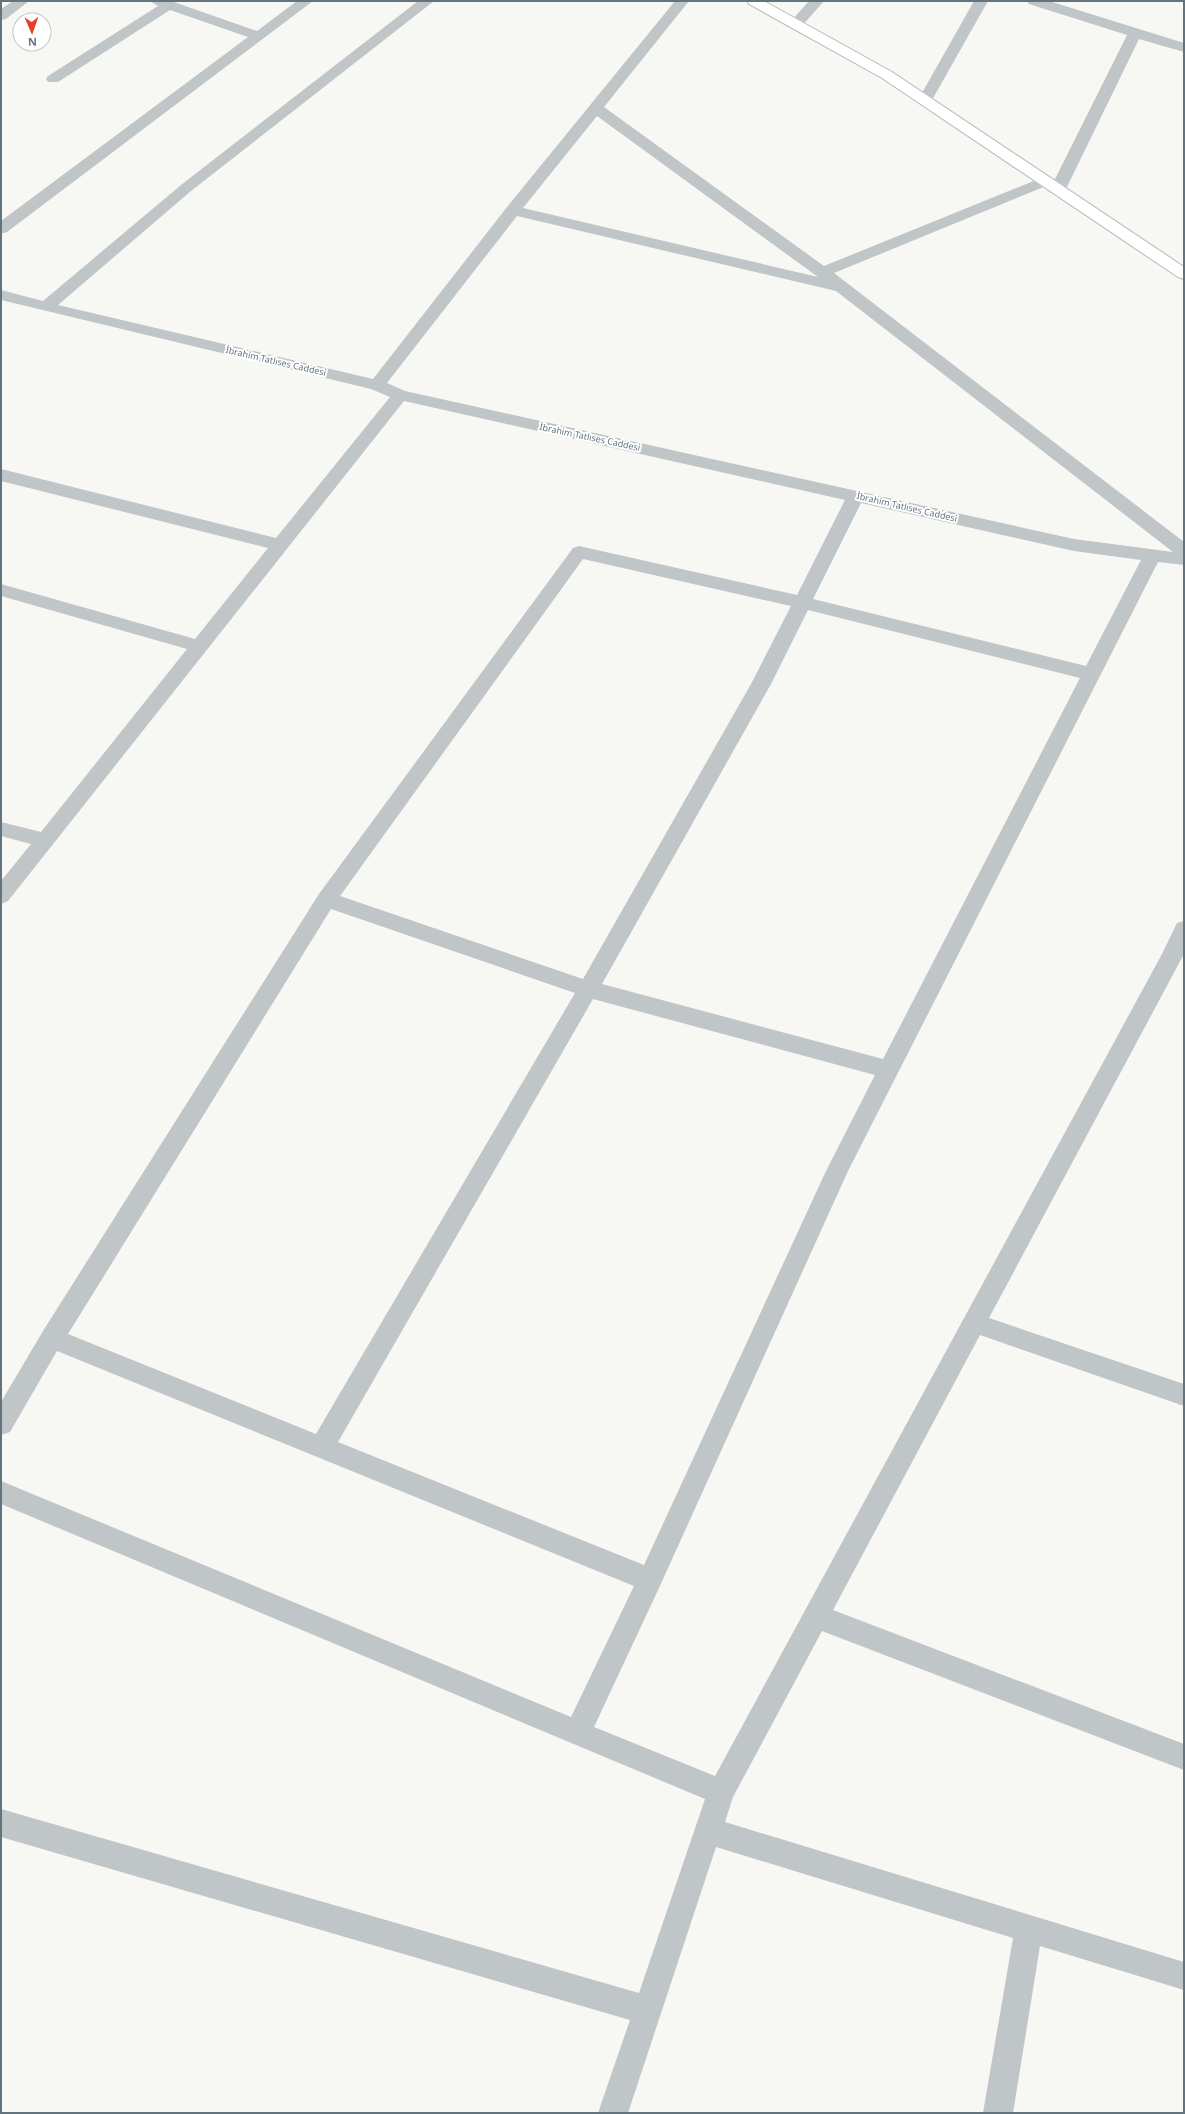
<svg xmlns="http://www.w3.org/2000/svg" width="1185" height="2114" viewBox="0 0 1185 2114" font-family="'Noto Sans',sans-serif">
  <rect width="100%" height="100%" fill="#f7f7f4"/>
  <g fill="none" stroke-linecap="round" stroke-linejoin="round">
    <defs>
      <path id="secondary" d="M747,1h17l128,71 292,195v12l-6,-2 -296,-199 -133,-74z"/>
    </defs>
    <!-- secondary casing -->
    <use href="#secondary" stroke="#b3b9bd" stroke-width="2"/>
    <!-- street -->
    <g fill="#c0c5c8" fill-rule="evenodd">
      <path d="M13,1h16l-23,18 -5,1v-11z"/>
      <path d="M150,1h21l86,30 40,-30h16l-306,231 -6,2v-13l247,-184 -78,-27 -112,72h-10l-2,-3 2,-3 110,-70z"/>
      <path d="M418,1h16l-243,190 -133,114 315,74 134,-172 168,-206h14l-85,106 220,159 217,-88h10l3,3 -3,3 -217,89 350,269v23l-26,-3 -310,609 -189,417 -65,139 121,49 447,-822 15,-31 7,-2v33l-195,364 195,66v22l-204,-71 -147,275 351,134v26l-362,-139 -89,166 -8,25 459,140v28l-144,-44 -27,167h-30l30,-175 -297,-91 -88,266h-30l32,-93 -629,-183v-28l638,184 66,-194 -704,-295v-23l570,236 63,-131 -577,-235 -47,81 -9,3v-33l42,-71 276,-437 254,-346 6,-2 218,49 48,-95 -441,-99 -396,500 -7,3v-23l30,-37 -30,-8v-14l40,10 146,-183 -186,-53v-12l194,55 73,-91 -267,-67v-12l275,69 114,-141 -19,-8 -370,-89v-10l42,11 138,-116zM597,116l221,161 -295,-69zM517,216l319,75 337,261 -99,-13 -669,-148 -18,-8zM861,503l213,48 67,9 -55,106 -273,-67zM583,559l208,47 -40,78 -168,295 -243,-83zM808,610l272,68 -197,381 -281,-75 169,-300zM331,909l244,84 -259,441 -248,-100zM593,999l282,76 -49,96 -182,394 -306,-123z"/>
      <path d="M809,1h15l-23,26h-10l-2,-3 2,-3z"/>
      <path d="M974,1h14l-56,99 -2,3h-10l-2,-3z"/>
      <path d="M1027,1h22l135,42v9l-45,-13 -73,150 -3,3h-10l-3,-3 77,-154 -98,-31z"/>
    </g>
    <!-- secondary -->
    <use href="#secondary" fill="#fff" fill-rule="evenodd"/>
  </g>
  <g text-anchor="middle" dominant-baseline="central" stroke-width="4" stroke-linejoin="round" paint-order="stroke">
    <!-- far-street labels -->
    <g font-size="9" fill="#62757f" stroke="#fff">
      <text transform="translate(276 361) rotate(13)">İbrahim Tatlıses Caddesi</text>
      <text transform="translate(590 437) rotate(12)">İbrahim Tatlıses Caddesi</text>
      <text transform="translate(907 507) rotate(13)">İbrahim Tatlıses Caddesi</text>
    </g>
  </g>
  <!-- border -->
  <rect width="1185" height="2114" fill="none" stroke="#62757f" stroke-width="4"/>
  <!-- north arrow -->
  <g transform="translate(32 32) rotate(178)"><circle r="19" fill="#ffffff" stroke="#c0c8cc"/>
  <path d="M0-3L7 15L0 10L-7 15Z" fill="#e24129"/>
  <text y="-6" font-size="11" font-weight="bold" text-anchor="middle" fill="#62757f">N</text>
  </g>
</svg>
